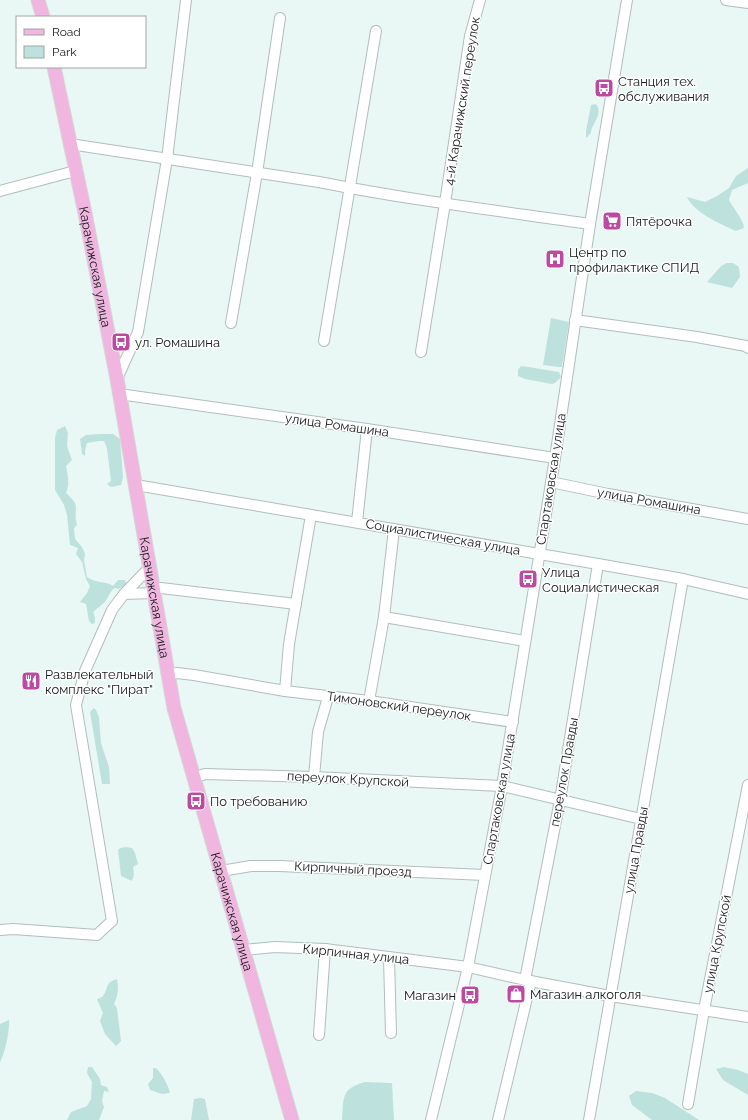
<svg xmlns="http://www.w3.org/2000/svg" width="748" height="1120" viewBox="0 0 748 1120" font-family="Raleway,sans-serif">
  <rect width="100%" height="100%" fill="#e9f8f5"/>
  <!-- green -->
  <g fill="#bde2dd">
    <path d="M596,104c8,11 -5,20 -5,29l-5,5v-7l5,-26z"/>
    <path d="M748,168v15l-16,7 -3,10c4,8 15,20 15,28l-8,3c-15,-7 -42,-18 -49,-34l18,5 12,-6 12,-8 7,-12z"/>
    <path d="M727,263h6l6,4 1,10 -8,11 -25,-6 14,-16z"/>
    <path d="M551,318l18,4 -7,45h-3l-16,-2z"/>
    <path d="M522,366l37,6 2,5 -6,6 -3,1 -27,-5 -7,-3v-6l2,-3z"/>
    <path d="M65,426l3,7 -1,13 5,14 -6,6c2,10 4,18 0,27 17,15 6,14 11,32l-3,3 1,11 7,8 3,7 -1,6 3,17c10,7 20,4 26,9l5,-6h7l2,5 -9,4 -3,-1 -3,2 -7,12 -12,10 2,6v5l-3,1 -3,-3 -3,-17 -6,-2 7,-9 3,-7 -4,-7 -4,-17 -6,-8 2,-6 -8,-3 -3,-30 -3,-10 -9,-15v-52l2,-8z"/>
    <path d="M100,434h13l7,5 3,38 -2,8 -10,2 -4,-3 4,-3 -4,-33 -3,-7h-5l-12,2 -2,8v5l-3,-2 -2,-15 6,-4z"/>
    <path d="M94,708l2,2 3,7 2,26 8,24 1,17h-8l-12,-72z"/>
    <path d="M126,847l6,1 3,5 3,11 -5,3 1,8 -2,6 -11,-5 -3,-26 2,-2z"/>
    <path d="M117,979c2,9 1,17 -3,25l3,4 4,33 -5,5 -11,-12 -5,-13 3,-8 -6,-14c2,-1 4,-1 6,-3 6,-8 1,-13 14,-17z"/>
    <path d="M9,1020c1,10 -4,33 -9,42v-38z"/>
    <path d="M88,1067h4l8,12 1,6 6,2 2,5 -5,-1 -2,10 2,6 -5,13h-32l4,-8 16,-6 4,-7 1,-17 -5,-9z"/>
    <path d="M724,1067l14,3 10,4v21l-25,-15 -7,-11z"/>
    <path d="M153,1068h3c6,6 12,16 14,25l-8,1 -12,-4 -2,-6 5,-6z"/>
    <path d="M365,1082l27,1 2,37h-52c2,-22 -2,-31 23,-38z"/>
    <path d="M636,1091l16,2 13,5 34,22h-47l-20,-15 -3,-9z"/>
    <path d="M200,1098l5,1 4,21h-18l3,-21z"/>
  </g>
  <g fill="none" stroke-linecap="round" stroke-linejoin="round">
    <defs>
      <g id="minor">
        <path d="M726,0l22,3"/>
        <path d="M70,144l249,38c90,18 181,29 271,42"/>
        <path d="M0,191l75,-20"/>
        <path d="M575,320l122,17 49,9 2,2"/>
        <path d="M231,323l26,-150 23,-155"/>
        <path d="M324,341l52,-310"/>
        <path d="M421,352l24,-149 25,-167 10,-36"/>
        <path d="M117,379l21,-47 29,-173 19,-159"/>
        <path d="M119,394l248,35 188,29"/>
        <path d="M551,482l57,12 140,25"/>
        <path d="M136,485l462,79 85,15 65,15"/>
        <path d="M357,522l10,-93"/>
        <path d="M153,589l8,-1 135,16"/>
        <path d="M124,594l30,-1"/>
        <path d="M384,617l141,24"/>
        <path d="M168,675l9,-2 17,2 91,16 84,10 144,21"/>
        <path d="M285,691l4,-47 22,-129"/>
        <path d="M369,701l15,-84 10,-88"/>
        <path d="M314,777l4,-45 10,-35"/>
        <path d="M194,778l11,-4 109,3 188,9 139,33"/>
        <path d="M221,871l30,-5h28l206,9"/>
        <path d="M0,930l13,-1 84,6 5,-5 10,-9 -36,-216 9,-34 27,-61 12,-16 26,-27"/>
        <path d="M244,950l31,-3 50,2 143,18 57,13 85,16 138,21"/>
        <path d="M389,958l2,75"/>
        <path d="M525,980l35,-180 38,-236"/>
        <path d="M319,1035l6,-86"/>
        <path d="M688,1104l16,-94 44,-225"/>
        <path d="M431,1120l37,-153 34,-181 53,-328 35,-234 37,-224"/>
        <path d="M498,1120l33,-139"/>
        <path d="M589,1120l94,-541"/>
      </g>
      <g id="major">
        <path d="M38,0l5,17"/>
        <path id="s1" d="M54,67l31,146 32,166 57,329 118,412"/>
      </g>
    </defs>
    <!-- minor casing -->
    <use href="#minor" stroke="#b0bebc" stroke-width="12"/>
    <!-- major casing -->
    <use href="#major" stroke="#d5d6d6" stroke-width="15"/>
    <!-- minor -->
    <use href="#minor" stroke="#fff" stroke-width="10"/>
    <!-- major -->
    <use href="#major" stroke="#f0b6e0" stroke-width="13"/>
  </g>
  <!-- icons -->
  <defs>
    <symbol id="bus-square" viewBox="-11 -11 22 22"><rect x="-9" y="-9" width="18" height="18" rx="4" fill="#bd49a2" stroke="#fff"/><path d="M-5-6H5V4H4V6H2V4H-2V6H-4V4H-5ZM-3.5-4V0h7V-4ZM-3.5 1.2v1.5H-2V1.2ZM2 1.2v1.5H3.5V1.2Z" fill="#fff"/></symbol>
    <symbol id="supermarket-square" viewBox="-11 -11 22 22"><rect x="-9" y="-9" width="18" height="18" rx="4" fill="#bd49a2" stroke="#fff"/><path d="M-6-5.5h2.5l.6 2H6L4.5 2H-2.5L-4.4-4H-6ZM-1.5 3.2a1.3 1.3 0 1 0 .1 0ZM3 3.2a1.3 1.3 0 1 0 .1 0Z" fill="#fff"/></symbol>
    <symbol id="hospital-square" viewBox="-11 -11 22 22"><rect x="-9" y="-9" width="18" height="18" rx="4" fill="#bd49a2" stroke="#fff"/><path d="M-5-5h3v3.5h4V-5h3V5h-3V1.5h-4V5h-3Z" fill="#fff"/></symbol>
    <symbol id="restaurant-square" viewBox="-11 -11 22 22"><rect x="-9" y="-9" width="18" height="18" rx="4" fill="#bd49a2" stroke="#fff"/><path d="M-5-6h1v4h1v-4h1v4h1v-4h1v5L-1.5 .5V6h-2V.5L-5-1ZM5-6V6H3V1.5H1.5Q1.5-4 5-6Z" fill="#fff"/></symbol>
    <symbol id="shop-square" viewBox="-11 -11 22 22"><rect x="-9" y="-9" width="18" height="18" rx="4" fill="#bd49a2" stroke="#fff"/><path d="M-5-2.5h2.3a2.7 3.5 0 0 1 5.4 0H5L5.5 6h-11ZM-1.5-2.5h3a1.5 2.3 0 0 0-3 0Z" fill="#fff"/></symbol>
  </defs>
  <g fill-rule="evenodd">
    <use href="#bus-square" x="593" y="77" width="22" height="22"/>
    <use href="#supermarket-square" x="601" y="210" width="22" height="22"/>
    <use href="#hospital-square" x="544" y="248" width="22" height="22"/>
    <use href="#bus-square" x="110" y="331" width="22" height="22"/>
    <use href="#bus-square" x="517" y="568" width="22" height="22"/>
    <use href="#restaurant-square" x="20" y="670" width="22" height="22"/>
    <use href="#bus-square" x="185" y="790" width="22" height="22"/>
    <use href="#shop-square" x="505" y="983" width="22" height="22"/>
    <use href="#bus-square" x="459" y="984" width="22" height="22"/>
  </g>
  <g text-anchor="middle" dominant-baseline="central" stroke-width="3" stroke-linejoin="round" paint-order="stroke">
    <!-- poi labels -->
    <g font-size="13" fill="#151a19" stroke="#fff" text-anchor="start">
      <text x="618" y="81">Станция тех.<tspan x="618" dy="15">обслуживания</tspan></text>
      <text x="626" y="221">Пятёрочка</text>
      <text x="569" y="252">Центр по<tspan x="569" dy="15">профилактике СПИД</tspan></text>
      <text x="135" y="342">ул. Ромашина</text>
      <text x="542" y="572">Улица<tspan x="542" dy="15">Социалистическая</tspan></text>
      <text x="45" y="674">Развлекательный<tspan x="45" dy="15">комплекс "Пират"</tspan></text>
      <text x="210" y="801">По требованию</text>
      <text x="530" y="994">Магазин алкоголя</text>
      <text x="456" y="995" text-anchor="end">Магазин</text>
    </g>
    <!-- street labels -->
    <g font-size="13" fill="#151a19" stroke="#fff">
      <text transform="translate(462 101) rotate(-81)">4-й Карачижский переулок</text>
      <text stroke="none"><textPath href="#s1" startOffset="204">Карачижская улица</textPath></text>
      <text transform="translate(337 425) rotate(8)">улица Ромашина</text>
      <text transform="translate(551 479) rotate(-81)">Спартаковская улица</text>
      <text transform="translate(649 501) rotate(10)">улица Ромашина</text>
      <text transform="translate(443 537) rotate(10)">Социалистическая улица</text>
      <text stroke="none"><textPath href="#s1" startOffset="540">Карачижская улица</textPath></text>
      <text transform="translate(399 706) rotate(8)">Тимоновский переулок</text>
      <text transform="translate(564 772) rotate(-80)">переулок Правды</text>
      <text transform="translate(348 779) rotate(3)">переулок Крупской</text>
      <text transform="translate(499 799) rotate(-80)">Спартаковская улица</text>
      <text transform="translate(636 850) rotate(-80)">улица Правды</text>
      <text transform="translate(353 869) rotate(3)">Кирпичный проезд</text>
      <text stroke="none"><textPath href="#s1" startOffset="864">Карачижская улица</textPath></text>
      <text transform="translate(717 944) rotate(-79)">улица Крупской</text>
      <text transform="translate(356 954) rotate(6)">Кирпичная улица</text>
    </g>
  </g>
  <!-- legend -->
  <rect x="16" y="16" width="130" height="52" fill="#ffffff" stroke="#a1a3a3"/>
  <rect x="24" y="29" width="20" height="6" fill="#f0b6e0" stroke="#a1a3a3"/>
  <text x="52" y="36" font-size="12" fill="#151a19">Road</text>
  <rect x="24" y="46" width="20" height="12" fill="#bde2dd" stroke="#a1a3a3"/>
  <text x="52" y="56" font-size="12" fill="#151a19">Park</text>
</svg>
